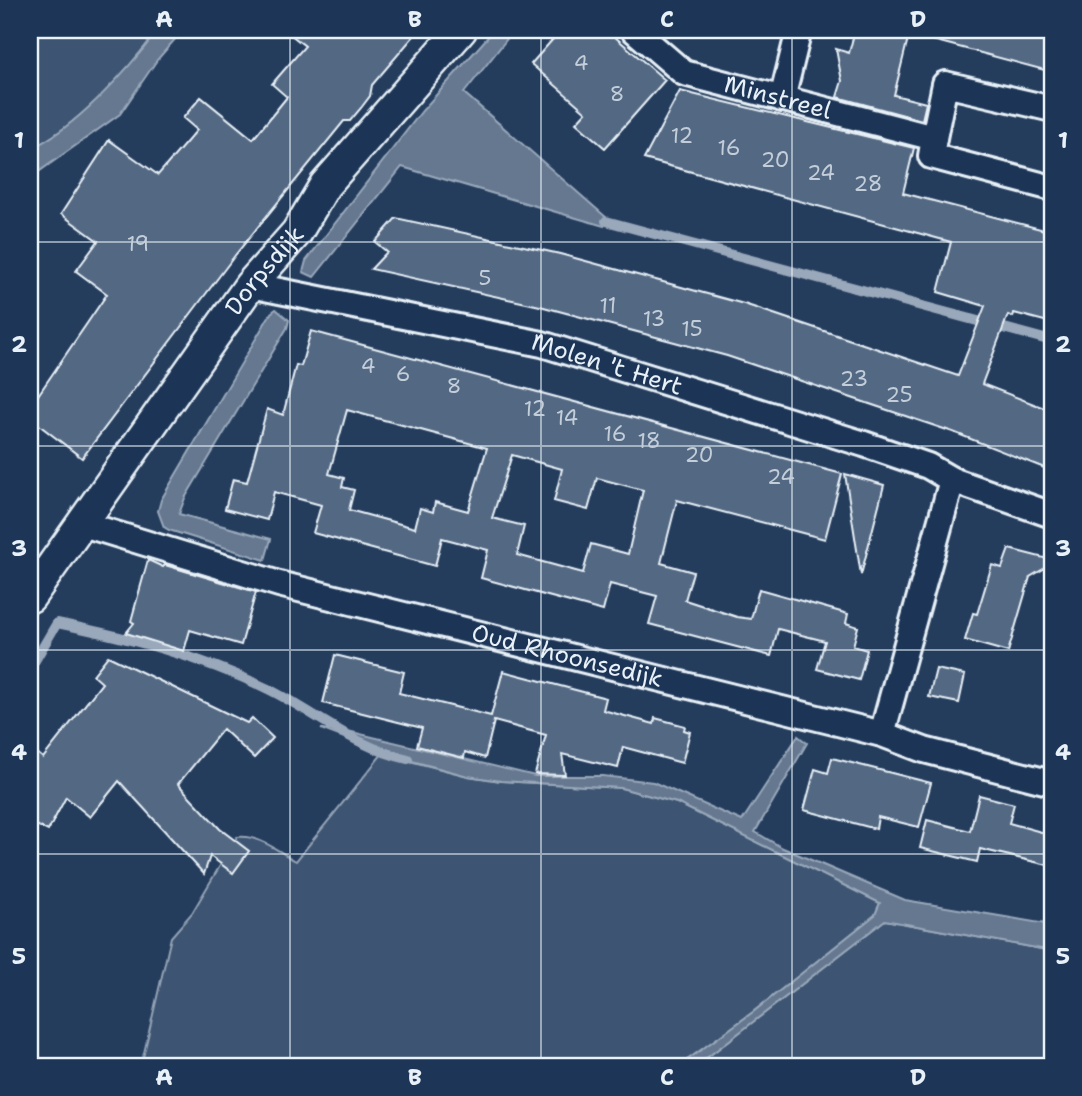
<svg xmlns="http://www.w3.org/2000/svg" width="1082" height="1096" viewBox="0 0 1082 1096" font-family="'Shantell Sans',sans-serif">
  <rect width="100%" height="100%" fill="#253d5d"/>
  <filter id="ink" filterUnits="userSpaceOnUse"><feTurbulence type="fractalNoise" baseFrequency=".0143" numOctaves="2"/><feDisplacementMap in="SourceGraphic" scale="14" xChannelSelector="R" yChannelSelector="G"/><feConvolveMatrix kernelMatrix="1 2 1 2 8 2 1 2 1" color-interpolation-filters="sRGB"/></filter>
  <g filter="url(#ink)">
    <!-- green -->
    <g fill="#3e5472" stroke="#93a2b5" stroke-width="2">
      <path d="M30,30h128c-30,40 -82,98 -128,119z"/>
      <path d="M382,754l86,22 33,5 120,7 56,15 203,100 -5,12 -122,97 -74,54h-538l30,-129 21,-24 45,-76c20,-3 41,14 59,24z"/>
      <path d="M885,920l167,31v115h-356z"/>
    </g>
    <!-- water -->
    <g fill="#657890" stroke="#99a8ba" stroke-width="2">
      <path d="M158,30h25l-26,30 -37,54 -90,64v-29c46,-21 98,-79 128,-119z"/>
      <path d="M494,30h20l-50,63 143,125 -3,8 -202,-59 -88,110 -11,-5 3,-11 116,-150z"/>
      <path d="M276,309l13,11 -2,8 -102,170 -6,16 92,25 -6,21 -96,-30 -5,-3 -6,-16 3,-11 110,-187z"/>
      <path d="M321,729l17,2 2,4 8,-4 187,45h68l50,6 89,39 56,-85 9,7 -52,89 28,16 122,52 147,25v26l-167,-31 -189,146h-17l74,-54 122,-97 5,-12 -203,-100 -56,-15 -120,-7 -33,-5 -82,-22z"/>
    </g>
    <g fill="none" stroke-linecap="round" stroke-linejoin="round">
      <!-- stream -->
      <g stroke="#99a8ba" stroke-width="10">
        <path d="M606,221l446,120"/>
        <path d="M30,669l27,-46c73,15 142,33 209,65 48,23 89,60 142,71"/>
      </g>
    </g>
    <!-- building -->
    <g fill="#536782" stroke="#e8f1f8" stroke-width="2" fill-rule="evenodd">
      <path d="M285,30h134l-47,55 -2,11 -9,12 -11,13h-6l-108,133 -154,204 -52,-40v-11l77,-113 -31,-23 22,-30 -37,-27 48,-74 49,35 39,-45 -14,-12 18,-21 52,42 34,-42 -15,-13 33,-38z"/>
      <path d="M561,30h46l58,50 -60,68 -29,-25 10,-11 -55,-48z"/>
      <path d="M855,30h55l-16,65 32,8 -4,17 -85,-23 5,-16 -6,-32 13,4z"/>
      <path d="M926,30h126v42l-127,-34z"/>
      <path d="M680,91l234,57 -11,45 149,39v91l-38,-10 -1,4 -5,-2 -26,69 70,27v60l-99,-39 -226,-76 -187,-50 -169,-37 16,-17 -12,-10 21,-24 164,36 184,50 214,72 27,-70 -47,-14 13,-50 -307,-83z"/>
      <path d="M311,331l531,143 -17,65 -148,-39 -16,63 32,9 -8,28 52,17 14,2 8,-30 89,25 -2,9 12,4 -5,19 14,4 -8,30 -42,-11 8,-28 -47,-12 -7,27 -122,-32 8,-28 -47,-12 -7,27 -122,-33 7,-28 -46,-12 -7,28 -122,-33 8,-28 -47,-13 -7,28 -42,-11 8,-30 14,3 20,-73 16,6 13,-50 5,1zM347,410l140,38 -19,63 -33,-9 -2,10 -13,-4 -5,20 -66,-18 5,-20 -12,-3 2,-9 -15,-4zM512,455l50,14 -8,32 34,9 9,-32 46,12 -15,64 -37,-10 -8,29 -66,-18 7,-29 -32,-8z"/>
      <path d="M845,474l39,11 -23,90z"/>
      <path d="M1009,549l43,11v4l-22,13 -22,75 -43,-12 8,-27 4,1 15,-49 10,3z"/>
      <path d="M148,560l15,7 2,-2 91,27 -15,53 -51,-15 -6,21 -58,-18 8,-10 -3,-2z"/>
      <path d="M335,655l69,17 -5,21 92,23 12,-45 103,27 -3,12 51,14 1,-6 30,8 -1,4 6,2 -8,31 -59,-16 -5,21 -56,-14 3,21 -30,-1 11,-39 -52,-14 -9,37 -20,-6 -1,6 -47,-12 5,-18 -99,-25z"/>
      <path d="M108,656l139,67 5,-5 21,20 -19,20 -31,-29 -45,55 42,45 29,22 -16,22 -23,-17 -6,18 -85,-93 -29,36 -24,-20 -18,34 -18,-9v-75l13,11 59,-75 -9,-8z"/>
      <path d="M936,669l29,6 -6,28 -30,-6z"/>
      <path d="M832,758l99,25 -12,44 -41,-10 -2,12 -72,-19 11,-41 13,4z"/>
      <path d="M979,795l35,9 -5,19 43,12v31l-72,-17 -3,13 -57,-14 7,-28 43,11z"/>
    </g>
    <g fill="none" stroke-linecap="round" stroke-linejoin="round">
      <defs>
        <g id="minor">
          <path id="s1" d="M634,30l50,43 250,65 -3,18 121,32"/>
          <path d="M782,99l17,-69"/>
          <path d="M934,138l11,-54 107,25"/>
          <path id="s2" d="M250,285l292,59 322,100 64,22 24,14 100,35"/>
          <path id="s3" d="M83,524l196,60 603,150 42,16 128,33"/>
          <path d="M882,734l70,-254"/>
        </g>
        <g id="tertiary">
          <path id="s4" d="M30,597l220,-312 47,-53 28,-47 136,-155"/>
        </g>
      </defs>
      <!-- minor casing -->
      <use href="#minor" stroke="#e8f1f8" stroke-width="30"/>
      <!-- tertiary casing -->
      <use href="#tertiary" stroke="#e8f1f8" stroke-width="35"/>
      <!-- minor -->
      <use href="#minor" stroke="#1d3557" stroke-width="24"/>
      <!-- tertiary -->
      <use href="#tertiary" stroke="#1d3557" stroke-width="30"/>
    </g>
  </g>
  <!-- grid -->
  <path fill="none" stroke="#e8f1f8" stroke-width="2" stroke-opacity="0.55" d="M290,30v1036M541,30v1036M792,30v1036M30,242h1022M30,446h1022M30,650h1022M30,854h1022"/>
  <g text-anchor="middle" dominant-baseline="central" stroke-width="5" stroke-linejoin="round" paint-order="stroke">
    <!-- number labels -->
    <g font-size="21" fill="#c3ceda">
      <text x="581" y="63">4</text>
      <text x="617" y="94">8</text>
      <text x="682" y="136">12</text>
      <text x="729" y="148">16</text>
      <text x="775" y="160">20</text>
      <text x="821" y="173">24</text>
      <text x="868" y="184">28</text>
      <text x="138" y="244">19</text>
      <text x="485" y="278">5</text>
      <text x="608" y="306">11</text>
      <text x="654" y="319">13</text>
      <text x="692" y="329">15</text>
      <text x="368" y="366">4</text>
      <text x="403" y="374">6</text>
      <text x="854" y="379">23</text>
      <text x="454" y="386">8</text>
      <text x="899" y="395">25</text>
      <text x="535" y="409">12</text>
      <text x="567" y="418">14</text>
      <text x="615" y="434">16</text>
      <text x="649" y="441">18</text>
      <text x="699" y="455">20</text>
      <text x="781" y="477">24</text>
    </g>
    <!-- street labels -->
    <g font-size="24" fill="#e8f1f8" stroke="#1d3557">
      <text stroke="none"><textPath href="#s1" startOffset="163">Minstreel</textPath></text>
      <text stroke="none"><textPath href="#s4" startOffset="402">Dorpsdijk</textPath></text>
      <text stroke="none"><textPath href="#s2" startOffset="366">Molen 't Hert</textPath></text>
      <text stroke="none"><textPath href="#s3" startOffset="502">Oud Rhoonsedijk</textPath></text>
    </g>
  </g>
  <!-- margin -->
  <rect width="1082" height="1096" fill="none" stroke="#1d3557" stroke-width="77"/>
  <rect x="38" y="38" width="1006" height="1020" fill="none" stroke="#e8f1f8" stroke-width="2.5"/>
  <g font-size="23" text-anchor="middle" font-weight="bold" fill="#e8f1f8">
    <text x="164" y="27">A</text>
    <text x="415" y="27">B</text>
    <text x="667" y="27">C</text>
    <text x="918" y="27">D</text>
    <text x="19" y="148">1</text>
    <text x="1063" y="148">1</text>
    <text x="19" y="352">2</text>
    <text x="1063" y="352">2</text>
    <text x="19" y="556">3</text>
    <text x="1063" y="556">3</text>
    <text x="19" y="760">4</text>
    <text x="1063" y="760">4</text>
    <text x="19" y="964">5</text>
    <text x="1063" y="964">5</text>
    <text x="164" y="1085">A</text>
    <text x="415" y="1085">B</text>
    <text x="667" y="1085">C</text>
    <text x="918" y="1085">D</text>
  </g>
</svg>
